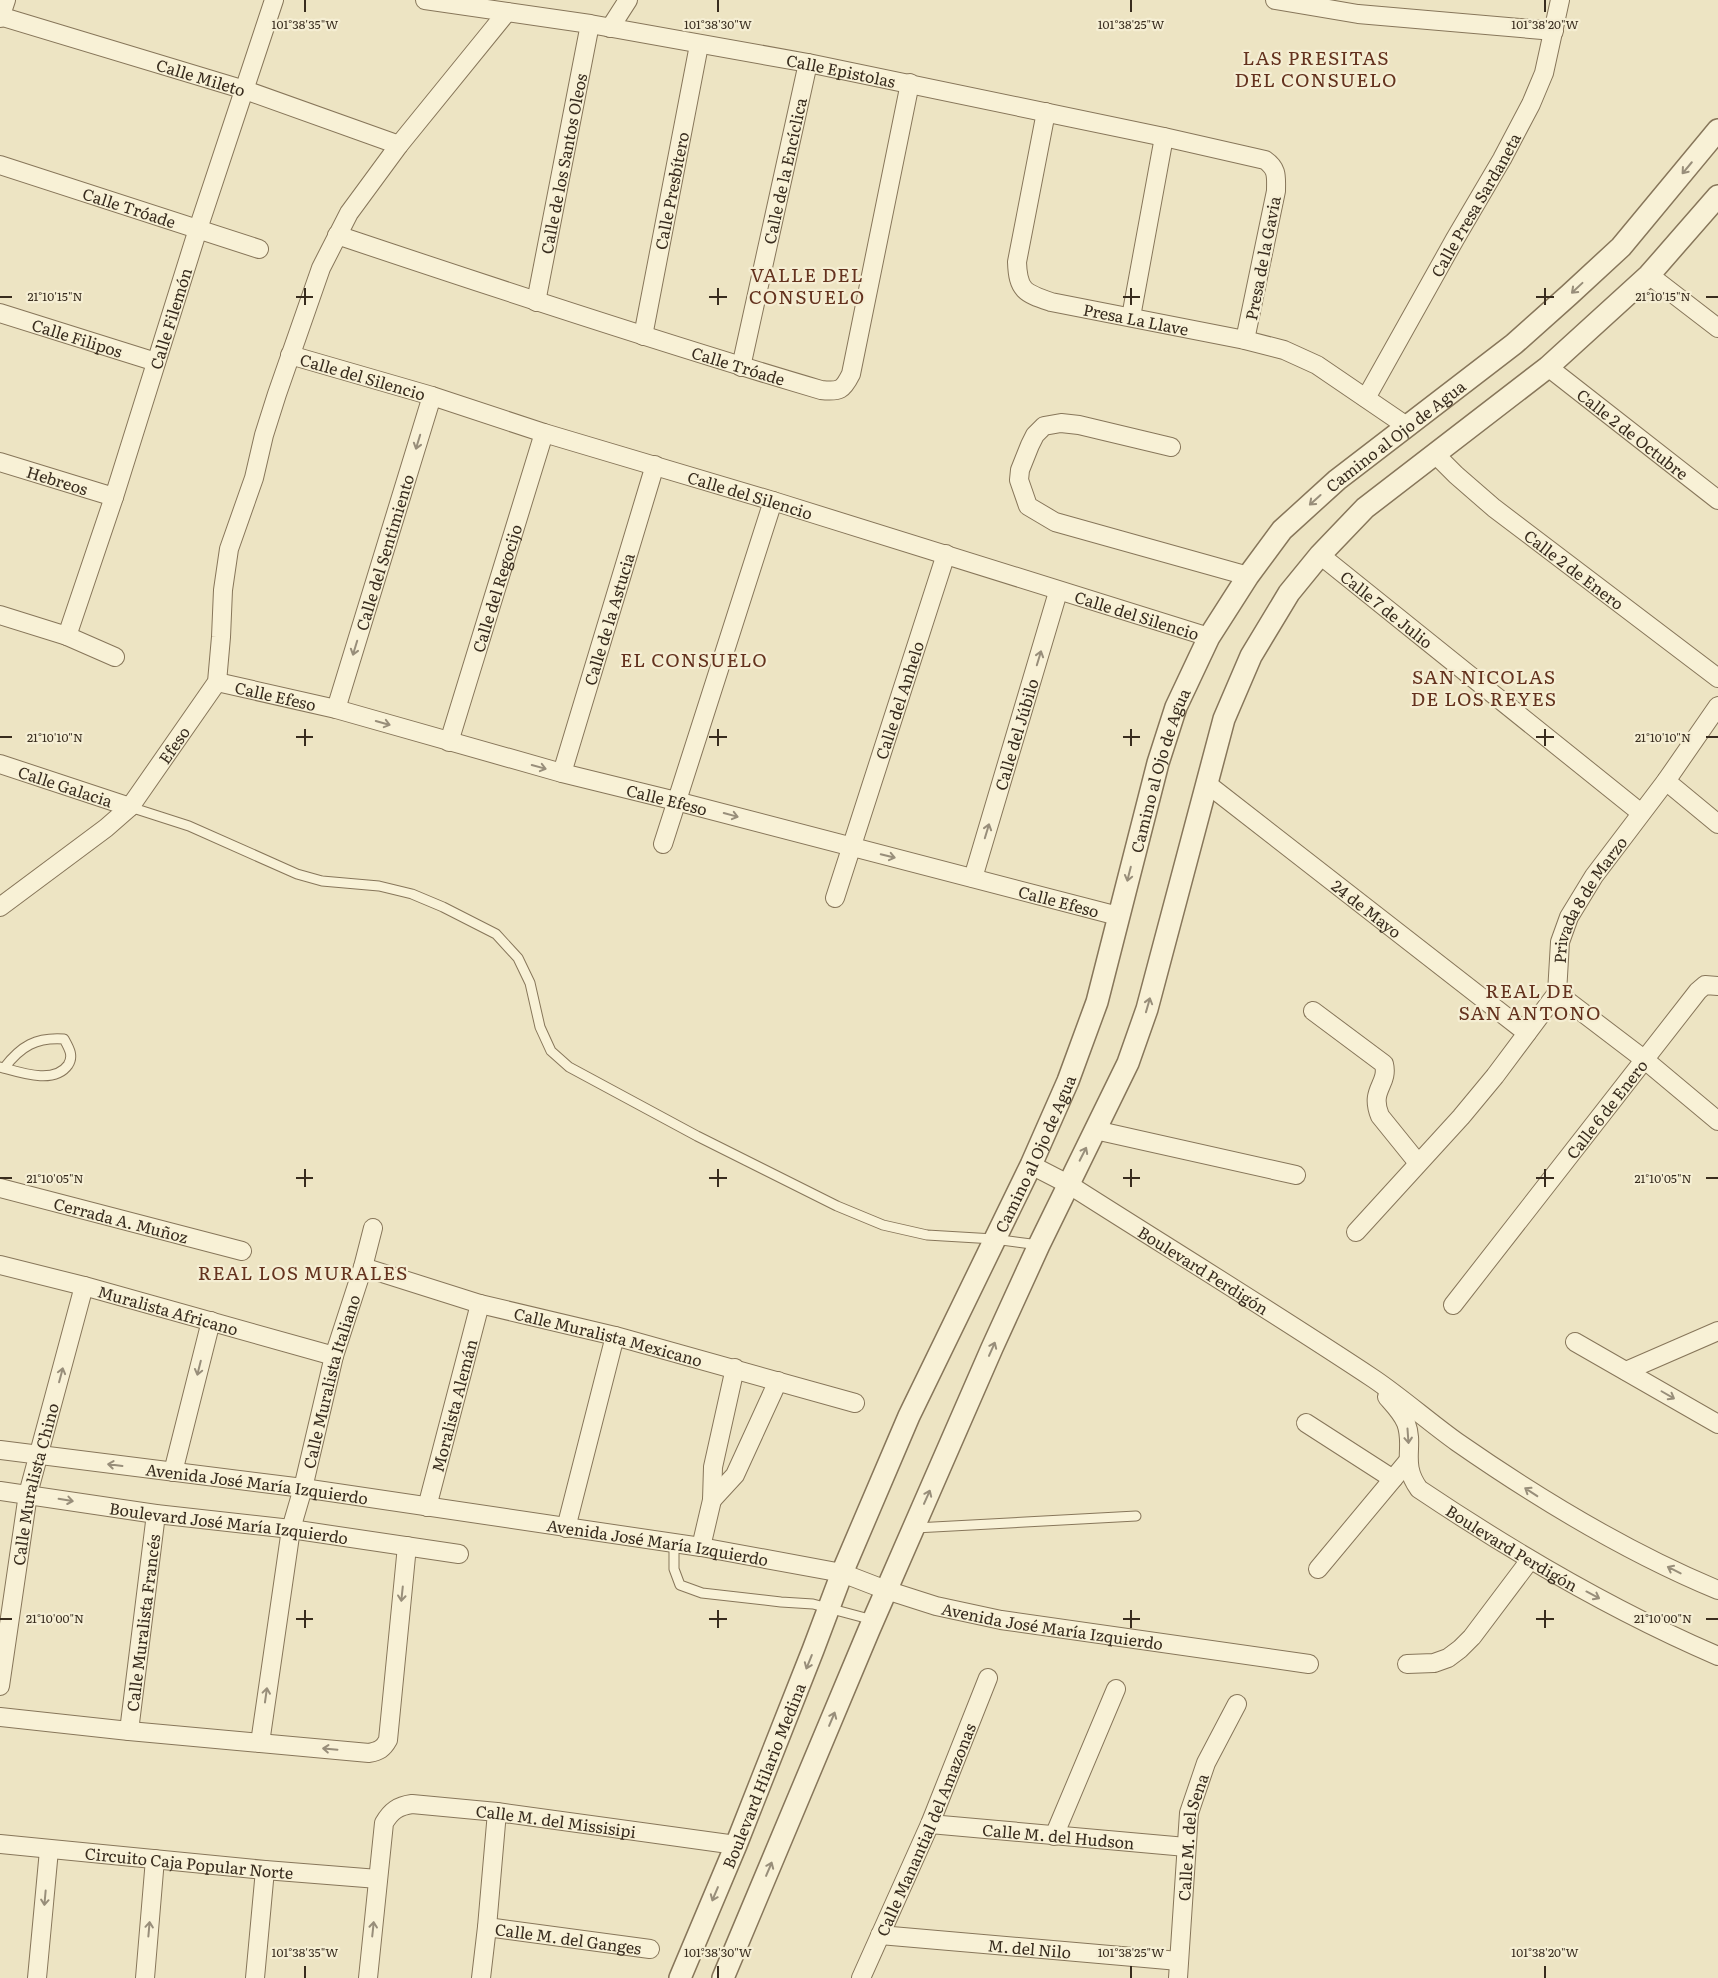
<svg xmlns="http://www.w3.org/2000/svg" width="1718" height="1978" viewBox="0 0 1718 1978" font-family="Literata,serif">
  <rect width="100%" height="100%" fill="#ede4c3"/>
  <g fill="none" stroke-linecap="round" stroke-linejoin="round">
    <defs>
      <g id="service">
        <path d="M130,807l59,19 108,48 25,7 57,5 33,8 31,13 53,27 22,24 12,25 10,44 11,24 18,16 128,69 140,70 46,19 44,10 67,4 45,6"/>
        <path d="M0,1067c19,5 54,18 68,-2 6,-9 1,-17 -4,-26 -28,-2 -43,7 -60,29"/>
        <path d="M915,1528l221,-12"/>
        <path d="M674,1544v25l6,16 22,8 79,9 32,2 60,16"/>
      </g>
      <g id="minor">
        <path id="s1" d="M425,0l165,24 218,39 356,74 101,23c13,9 11,17 11,31l-31,149"/>
        <path d="M1275,0l83,14 196,17"/>
        <path id="s2" d="M0,16l245,74 154,55"/>
        <path d="M0,18l6,-18"/>
        <path d="M610,28l18,-28"/>
        <path id="s3" d="M1046,112l-29,150c1,29 8,31 34,40l194,38 39,10 33,15 91,62"/>
        <path id="s4" d="M0,165l259,84"/>
        <path id="s5" d="M337,235c161,54 321,107 484,155 19,2 22,0 30,-16l59,-291"/>
        <path d="M1649,275l69,53"/>
        <path id="s6" d="M536,302l54,-278"/>
        <path id="s7" d="M0,313l156,49"/>
        <path d="M1131,317l33,-180"/>
        <path id="s8" d="M643,336l56,-291"/>
        <path id="s9" d="M290,355l142,41 112,37 229,68 436,136"/>
        <path id="s10" d="M741,367l67,-304"/>
        <path id="s11" d="M1548,367l170,133"/>
        <path id="s12" d="M1366,398l89,-159 47,-80 29,-55 13,-31 16,-73"/>
        <path d="M1171,447l-92,-22 -18,-2 -17,3 -9,9 -5,10 -10,25 -1,10 9,26 27,16 193,54"/>
        <path id="s13" d="M1435,454l21,21 38,33 224,170"/>
        <path id="s14" d="M0,462l114,35"/>
        <path id="s15" d="M1320,555l321,258"/>
        <path d="M0,615l67,21 48,21"/>
        <path id="s16" d="M67,636l47,-139 84,-268 76,-229"/>
        <path id="s17" d="M217,682l119,27 226,64 114,28 442,115"/>
        <path id="s18" d="M336,709l96,-313"/>
        <path id="s19" d="M449,742l95,-309"/>
        <path id="s20" d="M0,764l130,43"/>
        <path id="s21" d="M562,773l93,-308"/>
        <path d="M1666,781l52,43"/>
        <path id="s22" d="M1206,783l321,250"/>
        <path d="M663,844l110,-343"/>
        <path id="s23" d="M973,878l85,-286"/>
        <path id="s24" d="M835,898l111,-344"/>
        <path id="s25" d="M0,907l106,-79 24,-21 87,-125 4,-45 2,-47 6,-41 25,-71 10,-43 13,-41 44,-126 28,-55 50,-68 108,-133"/>
        <path d="M1557,993l88,67 73,61"/>
        <path d="M1313,1011l71,53c5,21 -15,25 -4,52l38,47"/>
        <path d="M1095,1130l201,45"/>
        <path id="s26" d="M1031,1165l37,19c102,65 205,128 306,195 28,19 55,43 83,63 82,57 169,110 261,148"/>
        <path id="s27" d="M0,1188l242,63"/>
        <path id="s28" d="M1356,1232l105,-115 34,-41 62,-83 3,-51 9,-25 25,-41 72,-95 52,-75"/>
        <path id="s29" d="M0,1265l84,21 250,70"/>
        <path id="s30" d="M363,1267l117,37 135,32 240,67"/>
        <path id="s31" d="M1453,1305l245,-314 7,-6 13,1"/>
        <path d="M1575,1342l143,82"/>
        <path d="M1626,1371l92,-40"/>
        <path id="s32" d="M1387,1397c7,8 15,16 19,26 9,24 -6,40 13,66 94,63 194,122 299,167"/>
        <path d="M1306,1423l87,56"/>
        <path id="s33" d="M0,1450l303,38 398,59 141,26 44,17 50,16 65,14 308,44"/>
        <path d="M173,1472l38,-151"/>
        <path id="s34" d="M0,1491l156,23 135,15 168,25"/>
        <path d="M712,1500l23,-25 43,-94"/>
        <path id="s35" d="M427,1507l53,-203"/>
        <path d="M566,1528l49,-192"/>
        <path d="M701,1547l11,-47 1,-33 22,-99"/>
        <path d="M1318,1569l90,-108"/>
        <path d="M1407,1664l27,-1 14,-5 12,-9 12,-12 58,-77"/>
        <path id="s36" d="M0,1686l28,-192 56,-208"/>
        <path d="M0,1717l129,14 240,22c10,-2 14,-4 19,-13l19,-194"/>
        <path id="s37" d="M129,1731l27,-217"/>
        <path id="s38" d="M260,1743l31,-214 12,-41 31,-132 29,-89 10,-39"/>
        <path id="s39" d="M930,1824l256,23"/>
        <path d="M1054,1836l62,-147"/>
        <path id="s40" d="M0,1844l265,26 113,9"/>
        <path id="s41" d="M487,1927l163,22"/>
        <path id="s42" d="M880,1935l299,26"/>
        <path d="M37,1978l12,-128"/>
        <path d="M145,1978l10,-119"/>
        <path d="M255,1978l10,-108"/>
        <path id="s43" d="M368,1978l16,-155c7,-12 14,-17 28,-19l85,8 239,33"/>
        <path d="M481,1978l6,-51 10,-115"/>
        <path id="s44" d="M861,1978l69,-154 58,-146"/>
        <path id="s45" d="M1178,1978l11,-165 17,-50 31,-59"/>
      </g>
      <g id="tertiary">
        <path id="s46" d="M680,1978l56,-133 77,-195 29,-77 67,-157 122,-251 37,-84 29,-79 61,-239 18,-56 33,-70 39,-61 34,-46 55,-50 177,-136 55,-49 52,-48 97,-117"/>
        <path d="M723,1978l146,-348 123,-282 47,-103 89,-182 19,-54 77,-290 27,-63 38,-63 31,-38 45,-47 183,-141 101,-92 69,-79"/>
      </g>
    </defs>
    <!-- service casing -->
    <use href="#service" stroke="#87765a" stroke-width="11"/>
    <!-- minor casing -->
    <use href="#minor" stroke="#87765a" stroke-width="20"/>
    <!-- tertiary casing -->
    <use href="#tertiary" stroke="#87765a" stroke-width="24"/>
    <!-- service -->
    <use href="#service" stroke="#f8f1d6" stroke-width="9"/>
    <!-- minor -->
    <use href="#minor" stroke="#f8f1d6" stroke-width="18"/>
    <!-- tertiary -->
    <use href="#tertiary" stroke="#f8f1d6" stroke-width="21"/>
  </g>
  <!-- one-way arrows -->
  <defs><path id="oneway-shaft" d="M-6 0H5M1.5-3L5.5 0L1.5 3" fill="none" stroke-width="1.6" stroke-linecap="round" stroke-linejoin="round" transform="scale(1.25)"/></defs>
  <g stroke="#988e7a">
    <use href="#oneway-shaft" transform="translate(1687 168) rotate(130)"/>
    <use href="#oneway-shaft" transform="translate(1577 288) rotate(137)"/>
    <use href="#oneway-shaft" transform="translate(418 442) rotate(107)"/>
    <use href="#oneway-shaft" transform="translate(1315 500) rotate(138)"/>
    <use href="#oneway-shaft" transform="translate(355 648) rotate(107)"/>
    <use href="#oneway-shaft" transform="translate(1039 658) rotate(-73)"/>
    <use href="#oneway-shaft" transform="translate(383 723) rotate(16)"/>
    <use href="#oneway-shaft" transform="translate(539 767) rotate(15)"/>
    <use href="#oneway-shaft" transform="translate(731 815) rotate(15)"/>
    <use href="#oneway-shaft" transform="translate(987 831) rotate(-73)"/>
    <use href="#oneway-shaft" transform="translate(888 856) rotate(14)"/>
    <use href="#oneway-shaft" transform="translate(1129 874) rotate(104)"/>
    <use href="#oneway-shaft" transform="translate(1148 1005) rotate(-74)"/>
    <use href="#oneway-shaft" transform="translate(1083 1154) rotate(-63)"/>
    <use href="#oneway-shaft" transform="translate(992 1349) rotate(-66)"/>
    <use href="#oneway-shaft" transform="translate(199 1368) rotate(104)"/>
    <use href="#oneway-shaft" transform="translate(61 1375) rotate(-75)"/>
    <use href="#oneway-shaft" transform="translate(1668 1395) rotate(30)"/>
    <use href="#oneway-shaft" transform="translate(1408 1436) rotate(86)"/>
    <use href="#oneway-shaft" transform="translate(115 1465) rotate(-173)"/>
    <use href="#oneway-shaft" transform="translate(1531 1492) rotate(-147)"/>
    <use href="#oneway-shaft" transform="translate(927 1497) rotate(-66)"/>
    <use href="#oneway-shaft" transform="translate(66 1500) rotate(9)"/>
    <use href="#oneway-shaft" transform="translate(1674 1570) rotate(-153)"/>
    <use href="#oneway-shaft" transform="translate(402 1594) rotate(96)"/>
    <use href="#oneway-shaft" transform="translate(1593 1595) rotate(28)"/>
    <use href="#oneway-shaft" transform="translate(809 1662) rotate(112)"/>
    <use href="#oneway-shaft" transform="translate(266 1695) rotate(-82)"/>
    <use href="#oneway-shaft" transform="translate(832 1719) rotate(-67)"/>
    <use href="#oneway-shaft" transform="translate(330 1749) rotate(-175)"/>
    <use href="#oneway-shaft" transform="translate(769 1869) rotate(-67)"/>
    <use href="#oneway-shaft" transform="translate(715 1894) rotate(113)"/>
    <use href="#oneway-shaft" transform="translate(45 1898) rotate(95)"/>
    <use href="#oneway-shaft" transform="translate(149 1929) rotate(-85)"/>
    <use href="#oneway-shaft" transform="translate(373 1929) rotate(-84)"/>
  </g>
  <!-- ticks -->
  <path fill="none" stroke="#382c1e" stroke-width="2" d="M305,0v12M718,0v12M1131,0v12M1545,0v12M305,288v17M718,288v17M1131,288v17M1545,288v17M0,297h12M296,297h17M709,297h18M1123,297h17M1536,297h18M1706,297h12M305,729v17M718,729v17M1131,729v17M1545,729v17M0,737h12M296,737h17M709,737h18M1123,737h17M1536,737h18M1706,737h12M305,1169v18M718,1169v18M1131,1169v18M1545,1169v18M0,1178h12M296,1178h17M709,1178h18M1123,1178h17M1536,1178h18M1706,1178h12M305,1610v18M718,1610v18M1131,1610v18M1545,1610v18M0,1619h12M296,1619h17M709,1619h18M1123,1619h17M1536,1619h18M1706,1619h12M305,1966v12M718,1966v12M1131,1966v12M1545,1966v12"/>
  <g text-anchor="middle" dominant-baseline="central" stroke-width="4.5" stroke-linejoin="round" paint-order="stroke">
    <!-- street labels -->
    <g font-size="16" fill="#382c1e" stroke="#f5eed3">
      <text stroke="none"><textPath href="#s1" startOffset="422">Calle Epistolas</textPath></text>
      <text stroke="none"><textPath href="#s2" startOffset="210">Calle Mileto</textPath></text>
      <text stroke="none"><textPath href="#s6" startOffset="141">Calle de los Santos Oleos</textPath></text>
      <text stroke="none"><textPath href="#s10" startOffset="201">Calle de la Encíclica</textPath></text>
      <text stroke="none"><textPath href="#s8" startOffset="148">Calle Presbítero</textPath></text>
      <text stroke="none"><textPath href="#s12" startOffset="222">Calle Presa Sardaneta</textPath></text>
      <text stroke="none"><textPath href="#s4" startOffset="136">Calle Tróade</textPath></text>
      <text transform="translate(1262 258) rotate(-79)">Presa de la Gavia</text>
      <text stroke="none"><textPath href="#s16" startOffset="334">Calle Filemón</textPath></text>
      <text stroke="none"><textPath href="#s3" startOffset="298">Presa La Llave</textPath></text>
      <text stroke="none"><textPath href="#s7" startOffset="81">Calle Filipos</textPath></text>
      <text stroke="none"><textPath href="#s5" startOffset="422">Calle Tróade</textPath></text>
      <text stroke="none"><textPath href="#s9" startOffset="76">Calle del Silencio</textPath></text>
      <text stroke="none"><textPath href="#s11" startOffset="108">Calle 2 de Octubre</textPath></text>
      <text stroke="none"><textPath href="#s46" startOffset="1722">Camino al Ojo de Agua</textPath></text>
      <text stroke="none"><textPath href="#s14" startOffset="60">Hebreos</textPath></text>
      <text stroke="none"><textPath href="#s9" startOffset="481">Calle del Silencio</textPath></text>
      <text stroke="none"><textPath href="#s18" startOffset="164">Calle del Sentimiento</textPath></text>
      <text stroke="none"><textPath href="#s13" startOffset="181">Calle 2 de Enero</textPath></text>
      <text stroke="none"><textPath href="#s19" startOffset="161">Calle del Regocijo</textPath></text>
      <text stroke="none"><textPath href="#s15" startOffset="86">Calle 7 de Julio</textPath></text>
      <text stroke="none"><textPath href="#s9" startOffset="886">Calle del Silencio</textPath></text>
      <text stroke="none"><textPath href="#s21" startOffset="161">Calle de la Astucia</textPath></text>
      <text stroke="none"><textPath href="#s17" startOffset="60">Calle Efeso</textPath></text>
      <text stroke="none"><textPath href="#s24" startOffset="208">Calle del Anhelo</textPath></text>
      <text stroke="none"><textPath href="#s23" startOffset="150">Calle del Júbilo</textPath></text>
      <text stroke="none"><textPath href="#s25" startOffset="240">Efeso</textPath></text>
      <text stroke="none"><textPath href="#s46" startOffset="1302">Camino al Ojo de Agua</textPath></text>
      <text stroke="none"><textPath href="#s20" startOffset="69">Calle Galacia</textPath></text>
      <text stroke="none"><textPath href="#s17" startOffset="465">Calle Efeso</textPath></text>
      <text stroke="none"><textPath href="#s17" startOffset="870">Calle Efeso</textPath></text>
      <text stroke="none"><textPath href="#s28" startOffset="414">Privada 8 de Marzo</textPath></text>
      <text stroke="none"><textPath href="#s22" startOffset="204">24 de Mayo</textPath></text>
      <text stroke="none"><textPath href="#s31" startOffset="249">Calle 6 de Enero</textPath></text>
      <text stroke="none"><textPath href="#s46" startOffset="898">Camino al Ojo de Agua</textPath></text>
      <text stroke="none"><textPath href="#s27" startOffset="125">Cerrada A. Muñoz</textPath></text>
      <text stroke="none"><textPath href="#s26" startOffset="202">Boulevard Perdigón</textPath></text>
      <text stroke="none"><textPath href="#s29" startOffset="174">Muralista Africano</textPath></text>
      <text stroke="none"><textPath href="#s30" startOffset="255">Calle Muralista Mexicano</textPath></text>
      <text stroke="none"><textPath href="#s38" startOffset="369">Calle Muralista Italiano</textPath></text>
      <text stroke="none"><textPath href="#s35" startOffset="105">Moralista Alemán</textPath></text>
      <text stroke="none"><textPath href="#s33" startOffset="259">Avenida José María Izquierdo</textPath></text>
      <text stroke="none"><textPath href="#s36" startOffset="205">Calle Muralista Chino</textPath></text>
      <text stroke="none"><textPath href="#s34" startOffset="231">Boulevard José María Izquierdo</textPath></text>
      <text stroke="none"><textPath href="#s33" startOffset="664">Avenida José María Izquierdo</textPath></text>
      <text stroke="none"><textPath href="#s32" startOffset="211">Boulevard Perdigón</textPath></text>
      <text stroke="none"><textPath href="#s37" startOffset="109">Calle Muralista Francés</textPath></text>
      <text stroke="none"><textPath href="#s33" startOffset="1069">Avenida José María Izquierdo</textPath></text>
      <text stroke="none"><textPath href="#s46" startOffset="219">Boulevard Hilario Medina</textPath></text>
      <text stroke="none"><textPath href="#s43" startOffset="336">Calle M. del Missisipi</textPath></text>
      <text stroke="none"><textPath href="#s44" startOffset="162">Calle Manantial del Amazonas</textPath></text>
      <text stroke="none"><textPath href="#s39" startOffset="129">Calle M. del Hudson</textPath></text>
      <text stroke="none"><textPath href="#s45" startOffset="142">Calle M. del Sena</textPath></text>
      <text stroke="none"><textPath href="#s40" startOffset="190">Circuito Caja Popular Norte</textPath></text>
      <text stroke="none"><textPath href="#s41" startOffset="82">Calle M. del Ganges</textPath></text>
      <text stroke="none"><textPath href="#s42" startOffset="150">M. del Nilo</textPath></text>
    </g>
    <!-- quarter labels -->
    <g font-size="19" letter-spacing="1" fill="#64321e" stroke="#f5eed3">
      <text x="1316" y="57">LAS PRESITAS<tspan x="1316" dy="22">DEL CONSUELO</tspan></text>
      <text x="807" y="274">VALLE DEL<tspan x="807" dy="22">CONSUELO</tspan></text>
      <text x="694" y="659">EL CONSUELO</text>
      <text x="1484" y="676">SAN NICOLAS<tspan x="1484" dy="22">DE LOS REYES</tspan></text>
      <text x="1530" y="990">REAL DE<tspan x="1530" dy="22">SAN ANTONO</tspan></text>
      <text x="303" y="1272">REAL LOS MURALES</text>
    </g>
  </g>
  <g font-size="12" text-anchor="middle" fill="#382c1e" stroke="#f5eed3" stroke-width="4.5" stroke-linejoin="round" paint-order="stroke">
    <text x="305" y="29">101°38'35"W</text>
    <text x="718" y="29">101°38'30"W</text>
    <text x="1131" y="29">101°38'25"W</text>
    <text x="1545" y="29">101°38'20"W</text>
    <text x="55" y="301">21°10'15"N</text>
    <text x="1663" y="301">21°10'15"N</text>
    <text x="55" y="742">21°10'10"N</text>
    <text x="1663" y="742">21°10'10"N</text>
    <text x="55" y="1183">21°10'05"N</text>
    <text x="1663" y="1183">21°10'05"N</text>
    <text x="55" y="1623">21°10'00"N</text>
    <text x="1663" y="1623">21°10'00"N</text>
    <text x="305" y="1957">101°38'35"W</text>
    <text x="718" y="1957">101°38'30"W</text>
    <text x="1131" y="1957">101°38'25"W</text>
    <text x="1545" y="1957">101°38'20"W</text>
  </g>
</svg>
